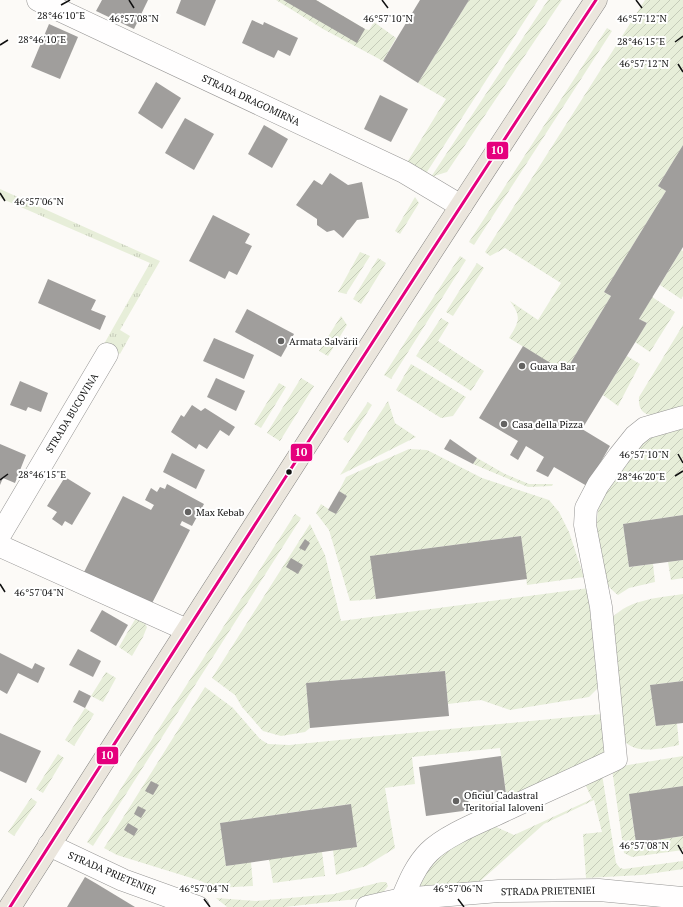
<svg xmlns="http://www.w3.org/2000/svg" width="683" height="907" viewBox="0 0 683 907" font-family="'PT Serif',serif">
  <defs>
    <pattern id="grass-tufts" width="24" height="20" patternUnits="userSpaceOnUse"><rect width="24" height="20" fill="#e7eed9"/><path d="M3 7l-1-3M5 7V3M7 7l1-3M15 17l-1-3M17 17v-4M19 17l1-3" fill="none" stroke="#c5cbb9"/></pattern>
    <pattern id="garden-furrows" width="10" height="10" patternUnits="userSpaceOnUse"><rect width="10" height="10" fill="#e7eed9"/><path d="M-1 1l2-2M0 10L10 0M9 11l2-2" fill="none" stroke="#c5cbb9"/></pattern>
  </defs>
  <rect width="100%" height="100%" fill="#fcfaf7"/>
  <!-- grass -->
  <path fill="url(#grass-tufts)" d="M0,189l160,72 -40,69 10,6 -10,18 -16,-10 46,-81 -150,-65z"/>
  <!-- garden -->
  <g fill="url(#garden-furrows)">
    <path d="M276,0h40l49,29 4,1 5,-8 22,16 -13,23 -60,-32z"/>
    <path d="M469,0h69l-113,175 -19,-11 40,-65 -28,-16z"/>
    <path d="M548,0h14l-115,172 -16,5z"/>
    <path d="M645,0h38v145l-25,41 8,5 -62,101 7,4 -46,76 -56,-34c10,-16 13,-21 1,-37l28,19 23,-37 -56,-35 -15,8 -5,-4z"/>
    <path d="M607,28l5,3 -138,214 -5,-3z"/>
    <path d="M415,197l4,6 -19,31 -5,-3z"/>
    <path d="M681,250l2,1v45l-2,3 -21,-14z"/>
    <path d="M360,252l10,4 -24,38 -8,-2z"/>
    <path d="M460,256l6,4 -75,119 -7,-4z"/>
    <path d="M378,258l8,5 -25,41 -8,-5z"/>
    <path d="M477,263l7,5 -31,48 -7,-4z"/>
    <path d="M652,297l23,15 -25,40 -15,-10 12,-19 -8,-4z"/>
    <path d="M341,316l6,9 -19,31 -9,-5z"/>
    <path d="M441,318l8,5 -11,18 46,30 -13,20 -55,-35z"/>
    <path d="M683,325v84c-17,4 -46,16 -44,-12z"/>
    <path d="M627,356l13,8 -22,42 -15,-11z"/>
    <path d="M411,364l55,33 -13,19 -12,2 -45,-28z"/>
    <path d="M301,378l13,8 -34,55 -13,-8z"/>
    <path d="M279,383l7,4 -25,41 -7,-4z"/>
    <path d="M388,401l7,22 21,14 -76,38z"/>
    <path d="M368,402l4,3 -24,38 -5,-4z"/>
    <path d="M683,423v92l-60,9 6,43 24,-3 2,18 -26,6 -11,7c-16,-12 -15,-22 -18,-40 -2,-15 -5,-34 -1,-49 3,-14 38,-61 50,-68 10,-7 23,-10 34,-15z"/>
    <path d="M409,449l18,1 55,28 67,22 10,12 10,20 15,45 -57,8 -6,-49 -150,20 5,43 -26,2 -21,-71 -13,-17 5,-9 15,10 10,-18 -7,-5 7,-14z"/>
    <path d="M477,458l28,16 24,10h24l-1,2 -24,1 -55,-23z"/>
    <path d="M295,514l6,4 -208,328 -6,-4z"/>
    <path d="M310,524l15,31 16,66 248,-33 12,92 -4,9 -8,8 -79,13 -29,-10 -33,4 -3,-33 -139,12 4,45 -5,4 -24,4 -18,-5 -21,-24 -7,-12 -23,-17z"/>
    <path d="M683,560v18l-12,2 -3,-18z"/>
    <path d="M683,594v87l-33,4 6,41 21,-3 2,22c-16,3 -40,10 -54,-3l-13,-124c18,-19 46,-20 71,-24z"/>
    <path d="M137,616l7,6 3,5 -4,10 -11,19 -13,-9z"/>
    <path d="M106,672l10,6 -13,24 -12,-6z"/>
    <path d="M205,687l28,21 27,31 8,5 21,1 313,-31 6,32 -4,7 -97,47 -7,-52 -88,9 3,27 -30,4 10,60 -29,18 -30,9 -3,-25 24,-4 -7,-42 -130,19 6,43 25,-4 2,24 -38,2 -14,-7 -84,-26 -13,-7z"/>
    <path d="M85,708l9,6 -20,32 -9,-6z"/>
    <path d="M58,754l6,4 -21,35 -7,-4z"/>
    <path d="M683,756v30l-54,9 7,48 47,-7v14l-51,7 -8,-4 -12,-84 10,-3z"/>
    <path d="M602,774l14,89 4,5 4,1 59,-8v8l-41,6 -56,3 -3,-44 19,-2 -8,-32 -50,24 -67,60 -60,6 17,-35 60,-29 20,9 78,-36 -6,-13 1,-4z"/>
    <path d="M31,798l6,4 -23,34 -6,-4z"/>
    <path d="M322,852l3,24 -52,7 -4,-24z"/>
    <path d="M381,882h5l2,4 -6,8 -8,3 -89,10h-58l-11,-9 40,3 78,-7z"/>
  </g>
  <!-- building -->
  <g fill="#a09e9c">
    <path d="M102,0h46l-14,29 -38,-18z"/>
    <path d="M181,0h35l-11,26 -29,-13z"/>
    <path d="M283,0h33l49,29 -8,14z"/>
    <path d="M420,0h49l-51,83 -35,-22z"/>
    <path d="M252,20l11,5 1,-3 34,16 -8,18 -12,-6 -4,8 -32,-15z"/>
    <path d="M49,24l29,13 -18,42 -29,-12z"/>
    <path d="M156,82l25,16 -19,31 -24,-16z"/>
    <path d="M380,95l28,14 -17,33 -27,-13z"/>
    <path d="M185,118l29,16 -20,36 -29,-17z"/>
    <path d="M264,125l24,14 -16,29 -24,-14z"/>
    <path d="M683,145v102l-44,72 8,4 -65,106 28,17 -23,40 -33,-19 -6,10 -12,-6 8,-14 -18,-11 -8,14 -8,-5 8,-14 -39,-23 44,-72 42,26 46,-76 -7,-4 62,-101 -8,-5z"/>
    <path d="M330,173l18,12 14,-3 7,36 -12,2 -14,18 -9,-8 -7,2 -10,-7v-6l-21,-14 18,-25 8,5z"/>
    <path d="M213,215l37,19 -5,9 7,3 -15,29 -8,-4 -4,8 -36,-18z"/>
    <path d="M48,279l48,21 -5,10 15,6 -6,14 -62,-27z"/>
    <path d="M247,309l47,25 -13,23 -46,-25z"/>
    <path d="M214,338l40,17 -10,24 -41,-18z"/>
    <path d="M216,378l29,13 -9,20 -29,-14z"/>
    <path d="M20,381l28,12 -7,19 -13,-5 -2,4 -16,-6z"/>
    <path d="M192,405l9,6 4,-3 30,19 -6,9 -9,-6 -13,19 -8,-5 -3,5 -25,-17 10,-17 3,2z"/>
    <path d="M450,439l27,19 -4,6 -29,-15z"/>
    <path d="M0,444l26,11 -11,28 -12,-5 -3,7z"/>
    <path d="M172,453l33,17 -9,19 -33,-17z"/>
    <path d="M65,477l26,16 -19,32 -7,-4 -3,5 -10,-7 5,-7 -10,-6z"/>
    <path d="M167,484l37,20 -12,22 -10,-5 -2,4 10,5 -40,77 -66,-35 39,-76 28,14 3,-5 -9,-5 6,-12 6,4 3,-5 5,2z"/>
    <path d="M339,491l8,5 -11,18 -8,-4z"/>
    <path d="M683,515v45l-54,7 -6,-43z"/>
    <path d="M521,536l6,43 -151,20 -6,-43z"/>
    <path d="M305,539l5,4 -5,8 -6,-3z"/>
    <path d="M291,558l12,7 -5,9 -12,-7z"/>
    <path d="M102,610l26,15 -12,21 -26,-15z"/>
    <path d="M78,649l23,12 -8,16 -24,-12z"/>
    <path d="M0,653l32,16 3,-6 10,5 -7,15 -20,-10 -11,21 -7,-4z"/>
    <path d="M445,671l4,45 -139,12 -4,-45z"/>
    <path d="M683,681v42l-27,3 -6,-41z"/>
    <path d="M79,690l12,6 -6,12 -12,-6z"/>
    <path d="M0,733l41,18 -15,32 -26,-12z"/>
    <path d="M501,756l5,38 -38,5 2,11 -44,6 -7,-49z"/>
    <path d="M151,781l8,4 -6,10 -8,-4z"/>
    <path d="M683,786v50l-47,7 -7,-49z"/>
    <path d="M351,804l6,43 -131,19 -6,-43z"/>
    <path d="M138,806l8,4 -5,8 -7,-4z"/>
    <path d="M128,823l10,6 -4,7 -10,-6z"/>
    <path d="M85,877l12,7 38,23h-68z"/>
  </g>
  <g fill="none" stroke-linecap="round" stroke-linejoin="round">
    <defs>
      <g id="minor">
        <path d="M38,0l366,172 57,34"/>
        <path d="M0,535l107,-181"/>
        <path d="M0,546l187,84"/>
        <path d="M49,845l74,35 75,27"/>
        <path d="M402,899c7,-17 14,-34 27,-47 15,-15 46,-28 66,-37 40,-19 81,-37 121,-56l-15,-152 -16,-82 1,-17 12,-23 21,-29 16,-20 10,-8 38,-11"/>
        <path d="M367,907l35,-8 97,-8 100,-1 84,8"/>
      </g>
      <path id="major" d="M10,907c194,-303 388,-607 586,-907"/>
    </defs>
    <!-- minor casing -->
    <use href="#minor" stroke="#969594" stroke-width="23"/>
    <!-- major casing -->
    <use href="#major" stroke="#848381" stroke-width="23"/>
    <!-- minor -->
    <use href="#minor" stroke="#fffefe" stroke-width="22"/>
    <!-- major -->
    <use href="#major" stroke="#ebe6dd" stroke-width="22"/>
    <defs>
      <path id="bus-1" d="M10,907c194,-303 388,-607 586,-907"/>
    </defs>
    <!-- bus-1 casing -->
    <use href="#bus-1" stroke="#fff" stroke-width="6"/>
    <!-- bus-1 -->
    <use href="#bus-1" stroke="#e5007d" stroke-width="3"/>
  </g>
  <!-- ticks -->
  <path fill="none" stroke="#101010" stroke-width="1.5" d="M129,0l5,8M382,0l6,8M636,0l6,8M61,5l9,-5M675,42l8,-6M0,45l8,-5M678,64l5,8M0,193l5,8M678,454l5,9M675,476l8,-5M0,480l8,-6M0,584l5,8M678,845l5,9M204,899l6,8M458,899l6,8"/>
  <!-- markers -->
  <g fill="#636261" stroke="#fff" stroke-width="1.5">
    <circle cx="281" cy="341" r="4"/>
    <circle cx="522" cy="366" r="4"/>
    <circle cx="504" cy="424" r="4"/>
    <circle cx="188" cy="512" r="4"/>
    <circle cx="456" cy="801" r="4"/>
  </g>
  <circle fill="#101010" stroke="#fff" stroke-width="1.5" cx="289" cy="472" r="3.5"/>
  <g text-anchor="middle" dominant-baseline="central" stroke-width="4" stroke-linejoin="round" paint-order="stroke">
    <!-- street labels -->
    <g font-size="10" fill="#101010" stroke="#fff">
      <text transform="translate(251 100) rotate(25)">STRADA DRAGOMIRNA</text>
      <text transform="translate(72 413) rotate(-59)">STRADA BUCOVINA</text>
      <text transform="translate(112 873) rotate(23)">STRADA PRIETENIEI</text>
      <text transform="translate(548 891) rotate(-1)">STRADA PRIETENIEI</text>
    </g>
    <!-- poi labels -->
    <g font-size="10" fill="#101010" stroke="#fff" text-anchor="start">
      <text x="289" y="341">Armata Salvării</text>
      <text x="530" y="366">Guava Bar</text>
      <text x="512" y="424">Casa della Pizza</text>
      <text x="196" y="512">Max Kebab</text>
      <text x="464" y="795">Oficiul Cadastral<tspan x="464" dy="12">Teritorial Ialoveni</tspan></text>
    </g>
  </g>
  <g font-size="10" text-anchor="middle" fill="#101010" stroke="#fff" stroke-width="4" stroke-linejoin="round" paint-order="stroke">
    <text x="61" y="19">28°46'10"E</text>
    <text x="134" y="22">46°57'08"N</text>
    <text x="642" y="22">46°57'12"N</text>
    <text x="388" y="22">46°57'10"N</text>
    <text x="42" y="43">28°46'10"E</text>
    <text x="641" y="45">28°46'15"E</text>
    <text x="644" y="67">46°57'12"N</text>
    <text x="39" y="205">46°57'06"N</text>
    <text x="644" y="458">46°57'10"N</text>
    <text x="42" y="478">28°46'15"E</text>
    <text x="641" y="480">28°46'20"E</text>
    <text x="39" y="596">46°57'04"N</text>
    <text x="644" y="849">46°57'08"N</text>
    <text x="204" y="892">46°57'04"N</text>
    <text x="458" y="892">46°57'06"N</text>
  </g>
  <g stroke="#fff" stroke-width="1.5">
    <rect x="486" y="141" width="23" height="19" rx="4" fill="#e5007d"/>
    <rect x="290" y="443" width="23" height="19" rx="4" fill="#e5007d"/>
    <rect x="96" y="746" width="23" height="19" rx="4" fill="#e5007d"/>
  </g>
  <g font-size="11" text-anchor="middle" font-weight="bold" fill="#fff">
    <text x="497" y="154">10</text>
    <text x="301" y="456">10</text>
    <text x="107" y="759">10</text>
  </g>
</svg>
